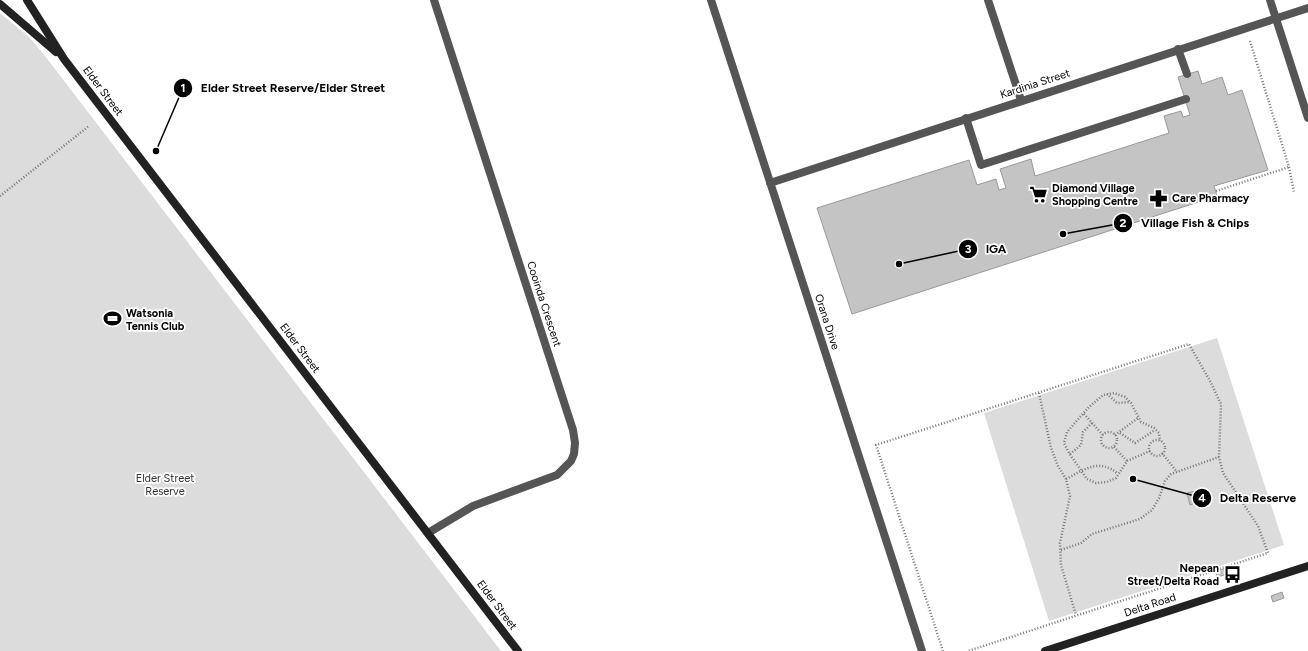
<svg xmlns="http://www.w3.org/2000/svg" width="1308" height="651" viewBox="0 0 1308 651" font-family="Figtree,sans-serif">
  <rect width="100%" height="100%" fill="#fff"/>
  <!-- green -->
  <g fill="#dcdcdc">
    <path d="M0,13l29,24 16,19 456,595h-501z"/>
    <path d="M1217,338l67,207 -235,76 -65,-208z"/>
  </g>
  <!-- building -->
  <g fill="#c4c4c4" stroke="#999">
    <path d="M1198,71l4,13 20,-7 6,18 14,-5 26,80 -54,16 3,10 -365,118 -35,-106 152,-48 8,25 19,-6 3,11 7,-2 -6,-19 31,-10 4,17 134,-43 -5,-17 17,-5 2,6 7,-2 -12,-38z"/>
    <path d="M1199,490l3,11 -12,4 -3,-12z"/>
    <path d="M1227,568l1,6 -11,3 -1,-6z"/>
    <path d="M1282,592l2,6 -11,4 -2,-6z"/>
  </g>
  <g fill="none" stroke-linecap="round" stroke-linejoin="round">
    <!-- path -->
    <g stroke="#777" stroke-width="2.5" stroke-dasharray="1 2" stroke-linecap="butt">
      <path d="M1250,41l39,126 5,25"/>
      <path d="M1216,191l73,-24"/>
      <path d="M0,196l89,-70"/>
      <path d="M1039,393l12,55 7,18 8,13 4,17 -10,47 1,22 15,50"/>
      <path d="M1107,394l10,9 13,-1"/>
      <path d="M1084,414l19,21"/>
      <circle cx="1109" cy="440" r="8"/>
      <path d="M1120,433l15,10 20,-13"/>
      <path d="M1115,435l23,-17"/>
      <circle cx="1157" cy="448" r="8"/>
      <path d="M1114,447l13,14"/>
      <path d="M1150,451l-23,10 -11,17 -9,4 -11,1 -9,-4 -18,-26 -5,-10 3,-11 22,-25 14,-12 11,-2 11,4 6,6 10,19 13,6 5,5 1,8"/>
      <path d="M1162,453l15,19"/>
      <path d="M1070,454l11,-9 2,-13 9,-9"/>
      <path d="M1066,479c19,-10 34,-21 52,-5"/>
      <path d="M1061,550l20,-7 11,-9 48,-15 12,-9 7,-12 6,-17 6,-7 48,-17"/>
      <path d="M943,651l-67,-206 313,-101 21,37 11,23 -2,53 4,16 35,53 10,27 -300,98"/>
    </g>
    <!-- lane -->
    <g stroke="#555" stroke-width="8">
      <path d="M1178,49l9,25"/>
      <path d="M966,118l15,47 205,-66"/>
    </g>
    <!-- street -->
    <g stroke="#555" stroke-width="8">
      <path d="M711,0l211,651"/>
      <path d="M988,0l33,100"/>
      <path d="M1270,0l38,118"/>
      <path d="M770,183l538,-175"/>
      <path d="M428,533l45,-27 84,-31 14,-14 3,-7 1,-11 -2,-13 -139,-430"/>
    </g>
    <!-- secondary -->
    <g stroke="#222" stroke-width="8">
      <path d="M27,0l37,59 454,592"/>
      <path d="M0,4l56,48"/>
      <path d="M1045,651l263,-85"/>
    </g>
  </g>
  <!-- icons -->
  <defs>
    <symbol id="supermarket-bare" viewBox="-9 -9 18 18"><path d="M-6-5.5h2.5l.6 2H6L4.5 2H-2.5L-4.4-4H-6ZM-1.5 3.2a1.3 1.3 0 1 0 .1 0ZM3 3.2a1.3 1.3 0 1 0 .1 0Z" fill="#000" stroke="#fff" stroke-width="2.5" paint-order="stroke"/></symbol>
    <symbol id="pharmacy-bare" viewBox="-9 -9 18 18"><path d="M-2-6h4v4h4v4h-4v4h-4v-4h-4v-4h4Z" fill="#000" stroke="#fff" stroke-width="2.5" paint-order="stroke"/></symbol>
    <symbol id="stadium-bare" viewBox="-9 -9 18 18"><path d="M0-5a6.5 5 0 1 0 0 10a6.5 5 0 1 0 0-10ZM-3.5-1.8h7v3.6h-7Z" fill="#000" stroke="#fff" stroke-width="2.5" paint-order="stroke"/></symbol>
    <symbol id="bus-bare" viewBox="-9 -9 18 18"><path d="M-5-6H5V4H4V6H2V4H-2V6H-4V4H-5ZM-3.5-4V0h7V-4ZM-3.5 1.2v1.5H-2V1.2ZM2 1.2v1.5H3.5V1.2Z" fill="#000" stroke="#fff" stroke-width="2.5" paint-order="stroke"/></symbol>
  </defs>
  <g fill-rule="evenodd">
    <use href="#supermarket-bare" x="1026" y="182" width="25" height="25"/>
    <use href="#pharmacy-bare" x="1146" y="186" width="25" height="25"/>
    <use href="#stadium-bare" x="100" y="306" width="25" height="25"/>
    <use href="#bus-bare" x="1220" y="562" width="25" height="25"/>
  </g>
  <g text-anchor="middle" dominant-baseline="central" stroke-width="3.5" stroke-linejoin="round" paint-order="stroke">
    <!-- street labels -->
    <g font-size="11" fill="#000" stroke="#fff">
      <text transform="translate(1035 84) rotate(-18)">Kardinia Street</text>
      <text transform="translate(103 91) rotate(53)">Elder Street</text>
      <text transform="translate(544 304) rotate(72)">Cooinda Crescent</text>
      <text transform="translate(827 322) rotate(72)">Orana Drive</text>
      <text transform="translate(300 348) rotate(53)">Elder Street</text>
      <text transform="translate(497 605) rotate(53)">Elder Street</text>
      <text transform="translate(1150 605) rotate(-18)">Delta Road</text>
    </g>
    <!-- poi labels -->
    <g font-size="11" font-weight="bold" fill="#000" stroke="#fff" text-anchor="start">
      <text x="1052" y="188">Diamond Village<tspan x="1052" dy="13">Shopping Centre</tspan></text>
      <text x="1172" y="198">Care Pharmacy</text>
      <text x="126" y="313">Watsonia<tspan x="126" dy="13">Tennis Club</tspan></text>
      <text x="1219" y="568" text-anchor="end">Nepean<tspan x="1219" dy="13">Street/Delta Road</tspan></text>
    </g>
    <!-- park labels -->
    <g font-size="11" fill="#333" stroke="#fff">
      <text x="165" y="478">Elder Street<tspan x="165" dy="13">Reserve</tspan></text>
    </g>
  </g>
  <!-- callouts -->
  <path fill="none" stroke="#000" stroke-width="1.5" d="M156 151L183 88M1063 234L1123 223M899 264L968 249M1133 479L1202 498"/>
  <g fill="#000" stroke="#fff" stroke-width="1.5">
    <circle cx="156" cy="151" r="4"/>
    <circle cx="1063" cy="234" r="4"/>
    <circle cx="899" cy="264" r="4"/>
    <circle cx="1133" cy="479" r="4"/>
    <circle cx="183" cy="88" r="10"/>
    <circle cx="1123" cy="223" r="10"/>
    <circle cx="968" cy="249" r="10"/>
    <circle cx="1202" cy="498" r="10"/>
  </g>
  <g font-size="12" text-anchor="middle" font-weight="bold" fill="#fff">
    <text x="183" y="92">1</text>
    <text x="1123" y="227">2</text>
    <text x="968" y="253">3</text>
    <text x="1202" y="502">4</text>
  </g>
  <g font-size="12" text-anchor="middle" font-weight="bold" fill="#000" stroke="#fff" stroke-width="3.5" stroke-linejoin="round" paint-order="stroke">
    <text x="293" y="92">Elder Street Reserve/Elder Street</text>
    <text x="1195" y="227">Village Fish &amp; Chips</text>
    <text x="996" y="253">IGA</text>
    <text x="1258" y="502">Delta Reserve</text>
  </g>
</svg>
